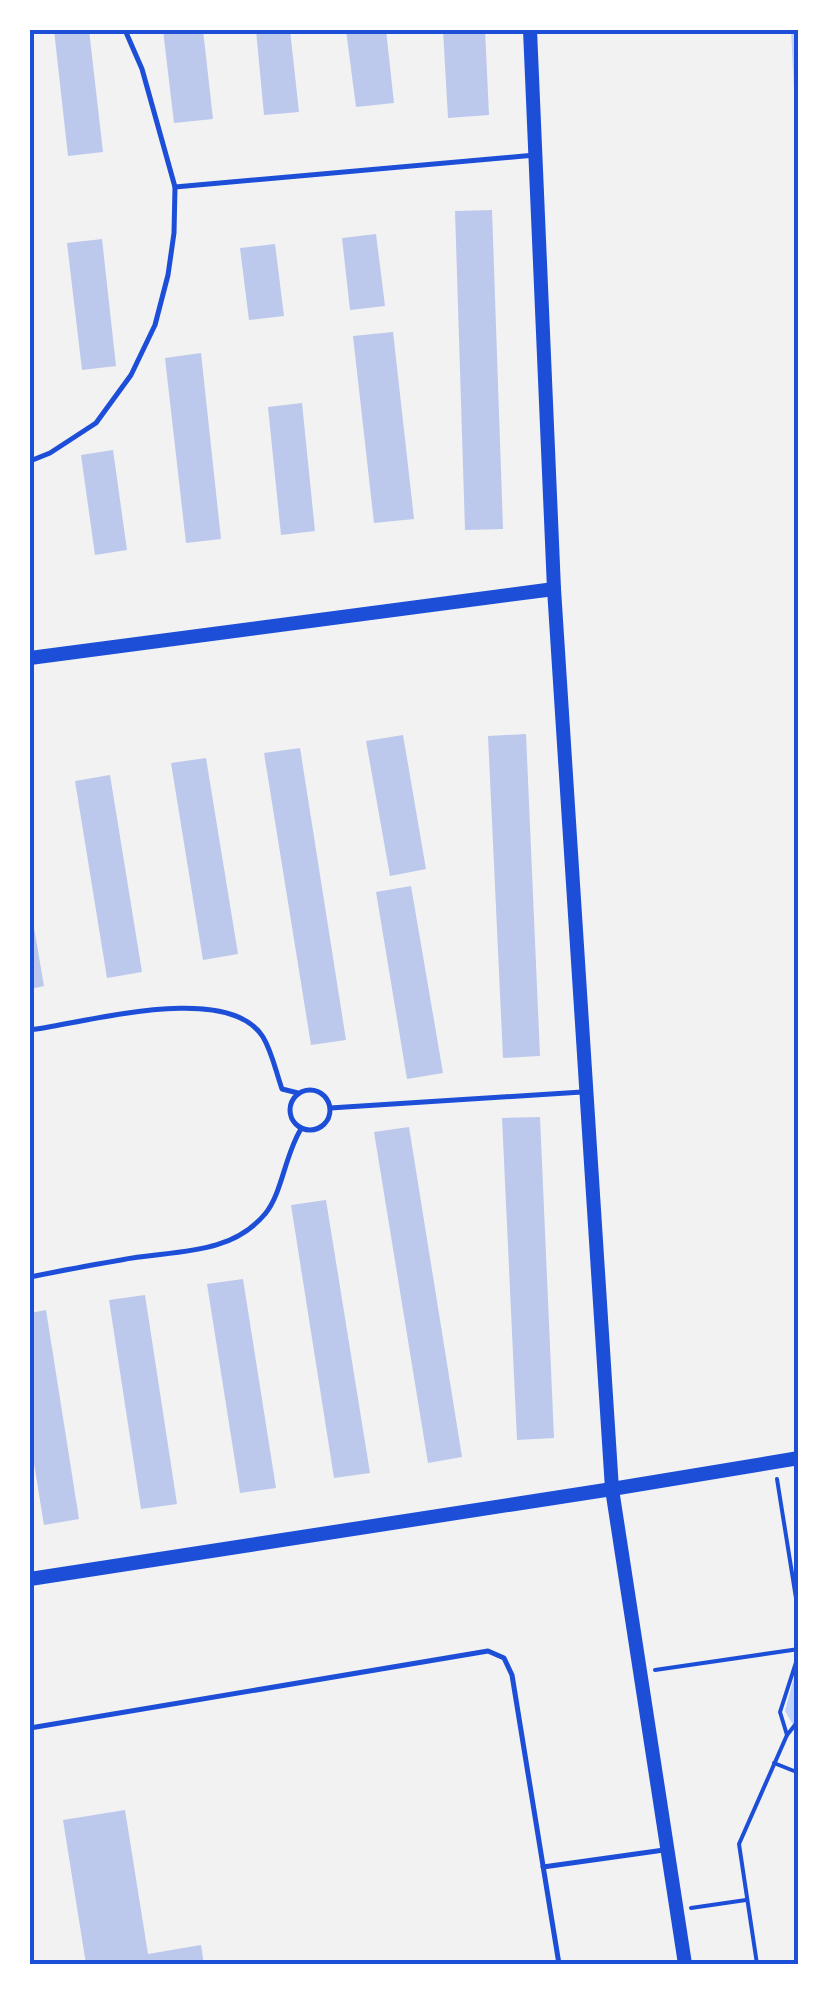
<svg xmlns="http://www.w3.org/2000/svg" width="829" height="1994" viewBox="0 0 829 1994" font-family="'Work Sans',sans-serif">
  <rect width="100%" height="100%" fill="#f2f2f2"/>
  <!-- water -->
  <g fill="#bfd3fe">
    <path d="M791,30h8v163z"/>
    <path d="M799,1665v70l-14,-24 12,-45z"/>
  </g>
  <!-- building -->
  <g fill="#bdc9ec">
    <path d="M54,30h35l14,122 -35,4z"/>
    <path d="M163,30h40l10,89 -39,4z"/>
    <path d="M256,30h34l9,82 -35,3z"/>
    <path d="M346,30h40l8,73 -38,4z"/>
    <path d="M443,30h42l4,85 -41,3z"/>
    <path d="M492,210l11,319 -38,1 -10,-319z"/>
    <path d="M376,234l9,72 -35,4 -8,-72z"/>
    <path d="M102,239l14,127 -34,4 -15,-127z"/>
    <path d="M275,244l9,72 -35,4 -9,-72z"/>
    <path d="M393,332l21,187 -40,4 -21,-187z"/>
    <path d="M201,353l20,186 -35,4 -21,-185z"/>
    <path d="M302,403l13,128 -34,4 -13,-128z"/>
    <path d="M113,450l14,100 -32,5 -14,-100z"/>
    <path d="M526,734l14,322 -37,2 -15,-322z"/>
    <path d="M403,735l23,134 -36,7 -24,-135z"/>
    <path d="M300,748l46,292 -35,5 -47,-292z"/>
    <path d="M206,758l32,196 -35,6 -32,-197z"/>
    <path d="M110,775l32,197 -35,6 -32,-197z"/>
    <path d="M411,886l32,187 -36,6 -31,-187z"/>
    <path d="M30,916h2l12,70 -14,3z"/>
    <path d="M540,1117l14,321 -37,2 -15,-322z"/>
    <path d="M409,1127l53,330 -34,6 -54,-331z"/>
    <path d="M326,1200l44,273 -36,5 -43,-273z"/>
    <path d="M243,1279l33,209 -36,5 -33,-209z"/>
    <path d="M145,1295l32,209 -36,5 -32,-209z"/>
    <path d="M46,1310l33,209 -35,6 -14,-86v-126z"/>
    <path d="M125,1810l23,144 53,-9 3,19h-118l-23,-144z"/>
  </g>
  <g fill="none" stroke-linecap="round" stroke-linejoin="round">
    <!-- path -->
    <g stroke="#1d4ed8" stroke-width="4">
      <path d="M777,1479l22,138"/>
      <path d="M655,1670l144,-21"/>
      <path d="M787,1735l12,-15"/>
      <path d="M774,1763l25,10"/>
      <path d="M691,1908l55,-8"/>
      <path d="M757,1964l-18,-120 48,-109 -7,-23 19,-59"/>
    </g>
    <!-- service -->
    <g stroke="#1d4ed8" stroke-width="5">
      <path d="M175,187l360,-32"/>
      <path d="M30,461l20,-8 46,-30 35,-48 24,-50 13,-50 6,-42 1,-46 -33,-118 -17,-39"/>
      <path d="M30,1030c54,-7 198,-49 233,7 9,15 13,35 19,52l16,4"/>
      <circle cx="310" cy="1110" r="20"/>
      <path d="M330,1108l252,-16"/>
      <path d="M30,1277c30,-6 61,-12 91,-17 50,-10 108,-3 144,-46 17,-20 20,-60 36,-85"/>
      <path d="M30,1728l458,-77 16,7 8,17 47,289"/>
      <path d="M543,1867l121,-17"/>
      <path d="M30,1963v1"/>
    </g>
    <!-- tertiary -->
    <g stroke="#1d4ed8" stroke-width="14">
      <path d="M530,30l24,559 58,900 73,475"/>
      <path d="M30,658l524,-69"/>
      <path d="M30,1579l582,-90 187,-31"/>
    </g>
  </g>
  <!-- border -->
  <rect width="829" height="1994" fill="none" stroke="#ffffff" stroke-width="65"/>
  <rect x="32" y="32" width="764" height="1930" fill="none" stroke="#1d4ed8" stroke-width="4"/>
</svg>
